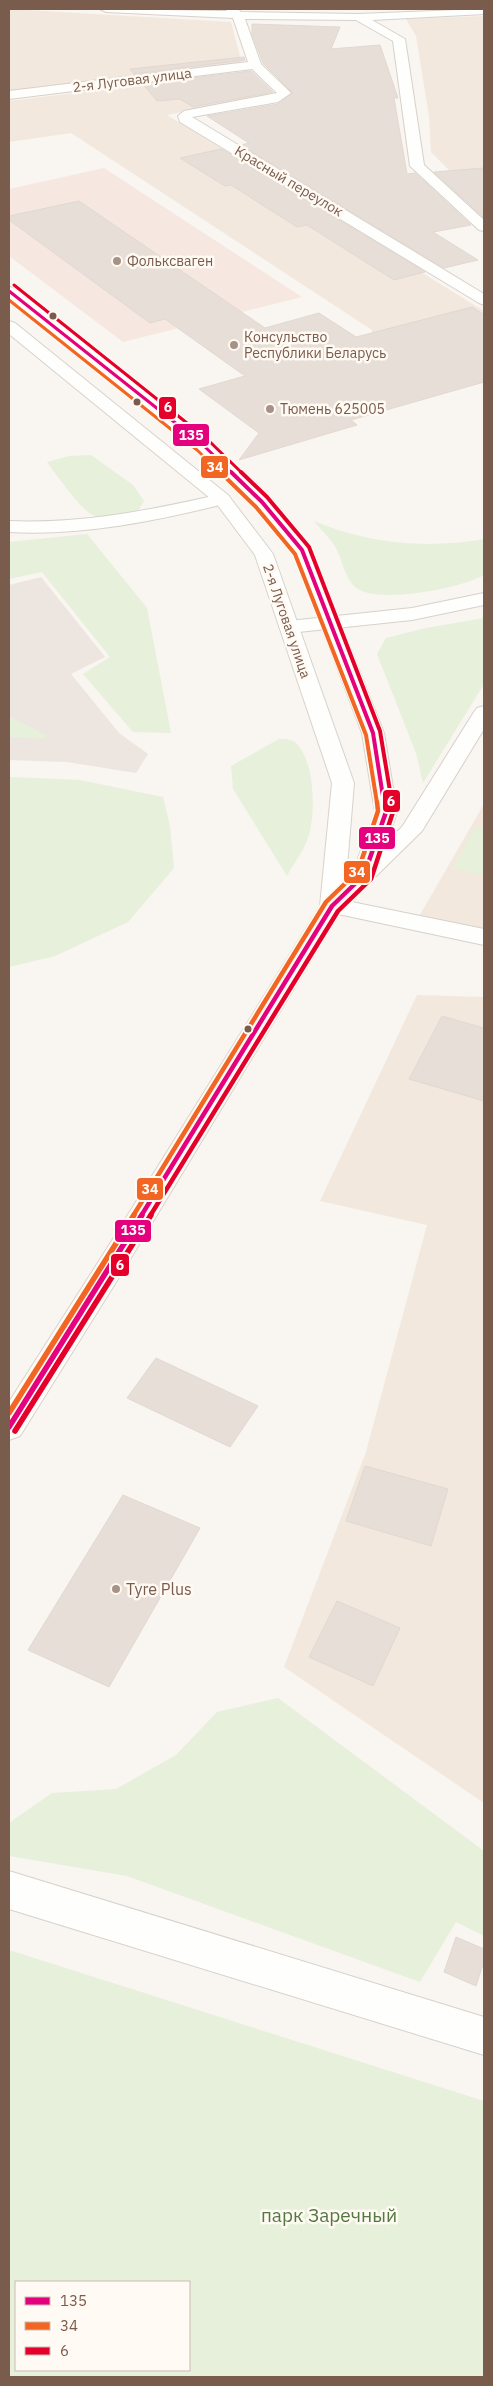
<svg xmlns="http://www.w3.org/2000/svg" width="493" height="2386" viewBox="0 0 493 2386" font-family="'IBM Plex Sans',sans-serif">
  <rect width="100%" height="100%" fill="#f9f5f0"/>
  <!-- residential -->
  <g fill="#f2e8de">
    <path d="M9,9l222,13 11,42 -233,27z"/>
    <path d="M484,16v189l-53,-53 -2,-36 -13,-80 -10,-17z"/>
    <path d="M246,72l24,23 -103,20 317,196v32l-87,23 -25,-19v-17l-301,-197 -62,9v-41z"/>
    <path d="M484,804v131l-67,-15z"/>
    <path d="M417,995l67,2v806l-200,-136 82,-215 61,-227 -107,-24z"/>
  </g>
  <!-- commercial -->
  <path fill="#f6e8e1" d="M104,168l198,129 -179,45 -114,-86v-67z"/>
  <!-- industrial -->
  <path fill="#ede5e0" d="M41,577l64,80 -34,17 48,59 29,21 -12,19 -69,-11 -58,-2v-175z"/>
  <!-- green -->
  <g fill="#e7f0db" fill-rule="evenodd">
    <path d="M91,455l42,30 11,16 -6,10c-14,4 -33,11 -47,3 -11,-6 -36,-41 -44,-52l22,-6z"/>
    <path d="M314,521c54,23 113,28 170,18v36c-22,13 -110,31 -130,11 -10,-10 -11,-25 -18,-38 -5,-9 -15,-18 -22,-27z"/>
    <path d="M87,534l60,74 24,125 -38,-1 -50,-58 27,-17 -68,-85 -33,7v-37z"/>
    <path d="M484,618v66l-61,99 -7,-30 -39,-99 9,-16 40,-10z"/>
    <path d="M9,716l37,19 -2,4 -35,-2z"/>
    <path d="M279,739c7,0 13,0 18,5 18,19 19,71 11,94 -4,13 -15,26 -21,38l-54,-87 -2,-23z"/>
    <path d="M9,777l71,3 83,17 7,29 4,42 -46,54 -73,34 -46,11z"/>
    <path d="M476,826l8,3v46l-32,-6z"/>
    <path d="M278,1698l206,153v85l-28,-14 -36,60 -293,-106 -118,-20v-33l43,-30 64,-4 60,-34 41,-43z"/>
    <path d="M9,1950l475,151v276h-475zM189,2282v88h-173v-88z"/>
  </g>
  <!-- building -->
  <g fill="#e6ded7" stroke="#e2d8d2">
    <path d="M252,24l88,3 -9,22 49,-4 18,53h-4l13,76 8,-1 56,52 -38,7 45,28 -34,8 -203,-123 8,-2 -42,-27 71,-12 15,-11 -30,-30 -11,-29z"/>
    <path d="M244,57l1,3 -111,14 -4,-5z"/>
    <path d="M251,71l22,21 -80,15 -13,-8 -23,2 -14,-17z"/>
    <path d="M221,149l204,123 -31,8 -87,-55 -10,2 -66,-42 -6,1 -45,-28z"/>
    <path d="M484,168v50l-50,-46z"/>
    <path d="M79,201l186,127 54,-15 37,24 116,-30 12,8v67l-133,38 6,5 -118,35 20,-27 -60,-44 46,-13 -80,-57 -15,4 -141,-103v-4z"/>
    <path d="M442,1016l42,12v73l-75,-22z"/>
    <path d="M156,1358l102,48 -28,41 -103,-49z"/>
    <path d="M365,1466l83,23 -17,57 -85,-25z"/>
    <path d="M123,1495l77,33 -91,159 -81,-37z"/>
    <path d="M337,1601l63,27 -27,58 -64,-29z"/>
    <path d="M456,1937l28,12v12l-8,25 -32,-14z"/>
  </g>
  <g fill="none" stroke-linecap="round" stroke-linejoin="round">
    <defs>
      <g id="minor">
        <path d="M100,9l127,2 -2,-2h13l3,3 117,2 126,-5v5l-112,6 33,19 19,126 60,55v11l-5,-1 -69,-64 -17,-125 -37,-21 -111,-1 16,45 30,29 -13,9 -86,15 292,177v11l-5,-2 -299,-181 -2,-6 6,-5 93,-18 -25,-24 -243,30v-8l239,-29 -15,-44 -127,-6z"/>
        <path d="M222,494l6,1 3,4 -3,4c-72,18 -145,33 -219,29v-11c73,3 142,-11 213,-27z"/>
        <path d="M332,898l152,31v16l-160,-34 -4,-5 4,-5z"/>
        <path d="M9,1871l475,146v38l-475,-146z"/>
      </g>
      <g id="tertiary">
        <path d="M484,593v12l-72,15 -123,13 -7,-2 -3,-4 3,-4 7,-2 123,-13z"/>
        <path d="M484,706v23l-62,102 -50,49 -8,2 -8,-2 -4,-5 4,-5 46,-43 72,-115 3,-4z"/>
      </g>
      <path id="secondary" d="M9,287l5,1 194,152 60,58 43,52 73,183 13,79 -21,63 -35,36 -215,355 -106,170 -11,4v-38l97,-152 214,-344 12,-123 -77,-228 -39,-52 -207,-169v-13l6,2 213,172 45,59 81,229 -8,96 7,-7 22,-60 -13,-79 -69,-182 -37,-45 -60,-58 -187,-150z"/>
    </defs>
    <!-- minor casing -->
    <use href="#minor" stroke="#d7d1cb" stroke-width="2"/>
    <!-- tertiary casing -->
    <use href="#tertiary" stroke="#d7d1cb" stroke-width="2"/>
    <!-- secondary casing -->
    <use href="#secondary" stroke="#d9d2cb" stroke-width="2"/>
    <!-- minor -->
    <use href="#minor" fill="#fefefd" fill-rule="evenodd"/>
    <!-- tertiary -->
    <use href="#tertiary" fill="#fefefd" fill-rule="evenodd"/>
    <!-- secondary -->
    <use href="#secondary" fill="#fefefd" fill-rule="evenodd"/>
    <defs>
      <path id="bus-1-far3" d="M9,291l193,153 30,29"/>
      <path id="bus-1-far2" d="M231,472l31,30 40,48 71,183 11,70"/>
      <path id="bus-1-far1" d="M141,1216l191,-310 32,-31 22,-63 -2,-10"/>
      <path id="bus-1" d="M9,1427l133,-212"/>
      <path id="bus-2-far3" d="M9,300l188,150 24,23"/>
      <path id="bus-2-far2" d="M220,472l36,35 39,47 71,181 11,68"/>
      <path id="bus-2-far1" d="M133,1216l193,-314 32,-31 20,-60 -1,-9"/>
      <path id="bus-2" d="M9,1413l125,-198"/>
      <path id="bus-3-far3" d="M14,285l193,154 35,34"/>
      <path id="bus-3-far2" d="M241,472l26,25 42,50 71,184 12,72"/>
      <path id="bus-3-far1" d="M150,1216l188,-305 33,-32 22,-67 -2,-10"/>
      <path id="bus-3" d="M15,1431l136,-216"/>
    </defs>
    <!-- bus-1-far3 casing -->
    <use href="#bus-1-far3" stroke="#fffaf3" stroke-width="5"/>
    <!-- bus-1-far2 casing -->
    <use href="#bus-1-far2" stroke="#fffaf3" stroke-width="6"/>
    <!-- bus-1-far1 casing -->
    <use href="#bus-1-far1" stroke="#fffaf3" stroke-width="8"/>
    <!-- bus-1 casing -->
    <use href="#bus-1" stroke="#fffaf3" stroke-width="9"/>
    <!-- bus-2-far3 casing -->
    <use href="#bus-2-far3" stroke="#fffaf3" stroke-width="5"/>
    <!-- bus-2-far2 casing -->
    <use href="#bus-2-far2" stroke="#fffaf3" stroke-width="6"/>
    <!-- bus-2-far1 casing -->
    <use href="#bus-2-far1" stroke="#fffaf3" stroke-width="8"/>
    <!-- bus-2 casing -->
    <use href="#bus-2" stroke="#fffaf3" stroke-width="9"/>
    <!-- bus-3-far3 casing -->
    <use href="#bus-3-far3" stroke="#fffaf3" stroke-width="5"/>
    <!-- bus-3-far2 casing -->
    <use href="#bus-3-far2" stroke="#fffaf3" stroke-width="6"/>
    <!-- bus-3-far1 casing -->
    <use href="#bus-3-far1" stroke="#fffaf3" stroke-width="8"/>
    <!-- bus-3 casing -->
    <use href="#bus-3" stroke="#fffaf3" stroke-width="9"/>
    <!-- bus-1-far3 -->
    <use href="#bus-1-far3" stroke="#e5007d" stroke-width="3"/>
    <!-- bus-1-far2 -->
    <use href="#bus-1-far2" stroke="#e5007d" stroke-width="4"/>
    <!-- bus-1-far1 -->
    <use href="#bus-1-far1" stroke="#e5007d" stroke-width="4.5"/>
    <!-- bus-1 -->
    <use href="#bus-1" stroke="#e5007d" stroke-width="5.5"/>
    <!-- bus-2-far3 -->
    <use href="#bus-2-far3" stroke="#f26522" stroke-width="3"/>
    <!-- bus-2-far2 -->
    <use href="#bus-2-far2" stroke="#f26522" stroke-width="4"/>
    <!-- bus-2-far1 -->
    <use href="#bus-2-far1" stroke="#f26522" stroke-width="4.5"/>
    <!-- bus-2 -->
    <use href="#bus-2" stroke="#f26522" stroke-width="5.5"/>
    <!-- bus-3-far3 -->
    <use href="#bus-3-far3" stroke="#e4002b" stroke-width="3"/>
    <!-- bus-3-far2 -->
    <use href="#bus-3-far2" stroke="#e4002b" stroke-width="4"/>
    <!-- bus-3-far1 -->
    <use href="#bus-3-far1" stroke="#e4002b" stroke-width="4.5"/>
    <!-- bus-3 -->
    <use href="#bus-3" stroke="#e4002b" stroke-width="5.5"/>
  </g>
  <!-- markers -->
  <g fill="#a69286" stroke="#fffaf3" stroke-width="2">
    <circle cx="117" cy="261" r="5"/>
    <circle cx="234" cy="345" r="5"/>
    <circle cx="270" cy="409" r="5"/>
    <circle cx="116" cy="1589" r="5"/>
  </g>
  <g fill="#7a5c4d" stroke="#fffaf3" stroke-width="2">
    <circle cx="53" cy="316" r="4.5"/>
    <circle cx="137" cy="402" r="4.5"/>
    <circle cx="248" cy="1029" r="4.5"/>
  </g>
  <g text-anchor="middle" dominant-baseline="central" stroke-width="5" stroke-linejoin="round" paint-order="stroke">
    <!-- far-street labels -->
    <g font-size="14" fill="#7a5c4d" stroke="#fffaf3">
      <text transform="translate(132 80) rotate(-7)">2-я Луговая улица</text>
      <text transform="translate(289 181) rotate(31)">Красный переулок</text>
      <text transform="translate(287 621) rotate(71)">2-я Луговая улица</text>
    </g>
    <!-- far-poi labels -->
    <g font-size="14" fill="#7a5c4d" stroke="#fffaf3" text-anchor="start">
      <text x="127" y="261">Фольксваген</text>
      <text x="244" y="337">Консульство<tspan x="244" dy="16">Республики Беларусь</tspan></text>
      <text x="280" y="409">Тюмень 625005</text>
    </g>
    <!-- poi labels -->
    <g font-size="16" fill="#7a5c4d" stroke="#fffaf3" text-anchor="start">
      <text x="126" y="1589">Tyre Plus</text>
    </g>
    <!-- near-park labels -->
    <g font-size="19" fill="#537a41" stroke="#fffaf3">
      <text x="329" y="2215">парк Заречный</text>
    </g>
  </g>
  <g stroke="#fffaf3" stroke-width="2">
    <rect x="158" y="396" width="19" height="24" rx="5" fill="#e4002b"/>
    <rect x="172" y="423" width="38" height="24" rx="5" fill="#e5007d"/>
    <rect x="200" y="455" width="29" height="24" rx="5" fill="#f26522"/>
    <rect x="382" y="789" width="19" height="24" rx="5" fill="#e4002b"/>
    <rect x="358" y="826" width="38" height="24" rx="5" fill="#e5007d"/>
    <rect x="343" y="860" width="28" height="24" rx="5" fill="#f26522"/>
    <rect x="136" y="1177" width="28" height="24" rx="5" fill="#f26522"/>
    <rect x="114" y="1219" width="38" height="24" rx="5" fill="#e5007d"/>
    <rect x="110" y="1253" width="20" height="24" rx="5" fill="#e4002b"/>
  </g>
  <g font-size="14" text-anchor="middle" font-weight="bold" fill="#fff">
    <text x="168" y="412">6</text>
    <text x="191" y="440">135</text>
    <text x="215" y="472">34</text>
    <text x="391" y="806">6</text>
    <text x="377" y="843">135</text>
    <text x="357" y="877">34</text>
    <text x="150" y="1194">34</text>
    <text x="133" y="1235">135</text>
    <text x="120" y="1270">6</text>
  </g>
  <!-- border -->
  <rect width="493" height="2386" fill="none" stroke="#7a5c4d" stroke-width="20"/>
  <!-- legend -->
  <rect x="15" y="2281" width="175" height="90" fill="#fffaf3" stroke="#cabbb1"/>
  <rect x="25" y="2297" width="25" height="8" fill="#e5007d" stroke="#cabbb1"/>
  <text x="60" y="2306" font-size="15" fill="#7a5c4d">135</text>
  <rect x="25" y="2322" width="25" height="8" fill="#f26522" stroke="#cabbb1"/>
  <text x="60" y="2331" font-size="15" fill="#7a5c4d">34</text>
  <rect x="25" y="2347" width="25" height="8" fill="#e4002b" stroke="#cabbb1"/>
  <text x="60" y="2356" font-size="15" fill="#7a5c4d">6</text>
</svg>
